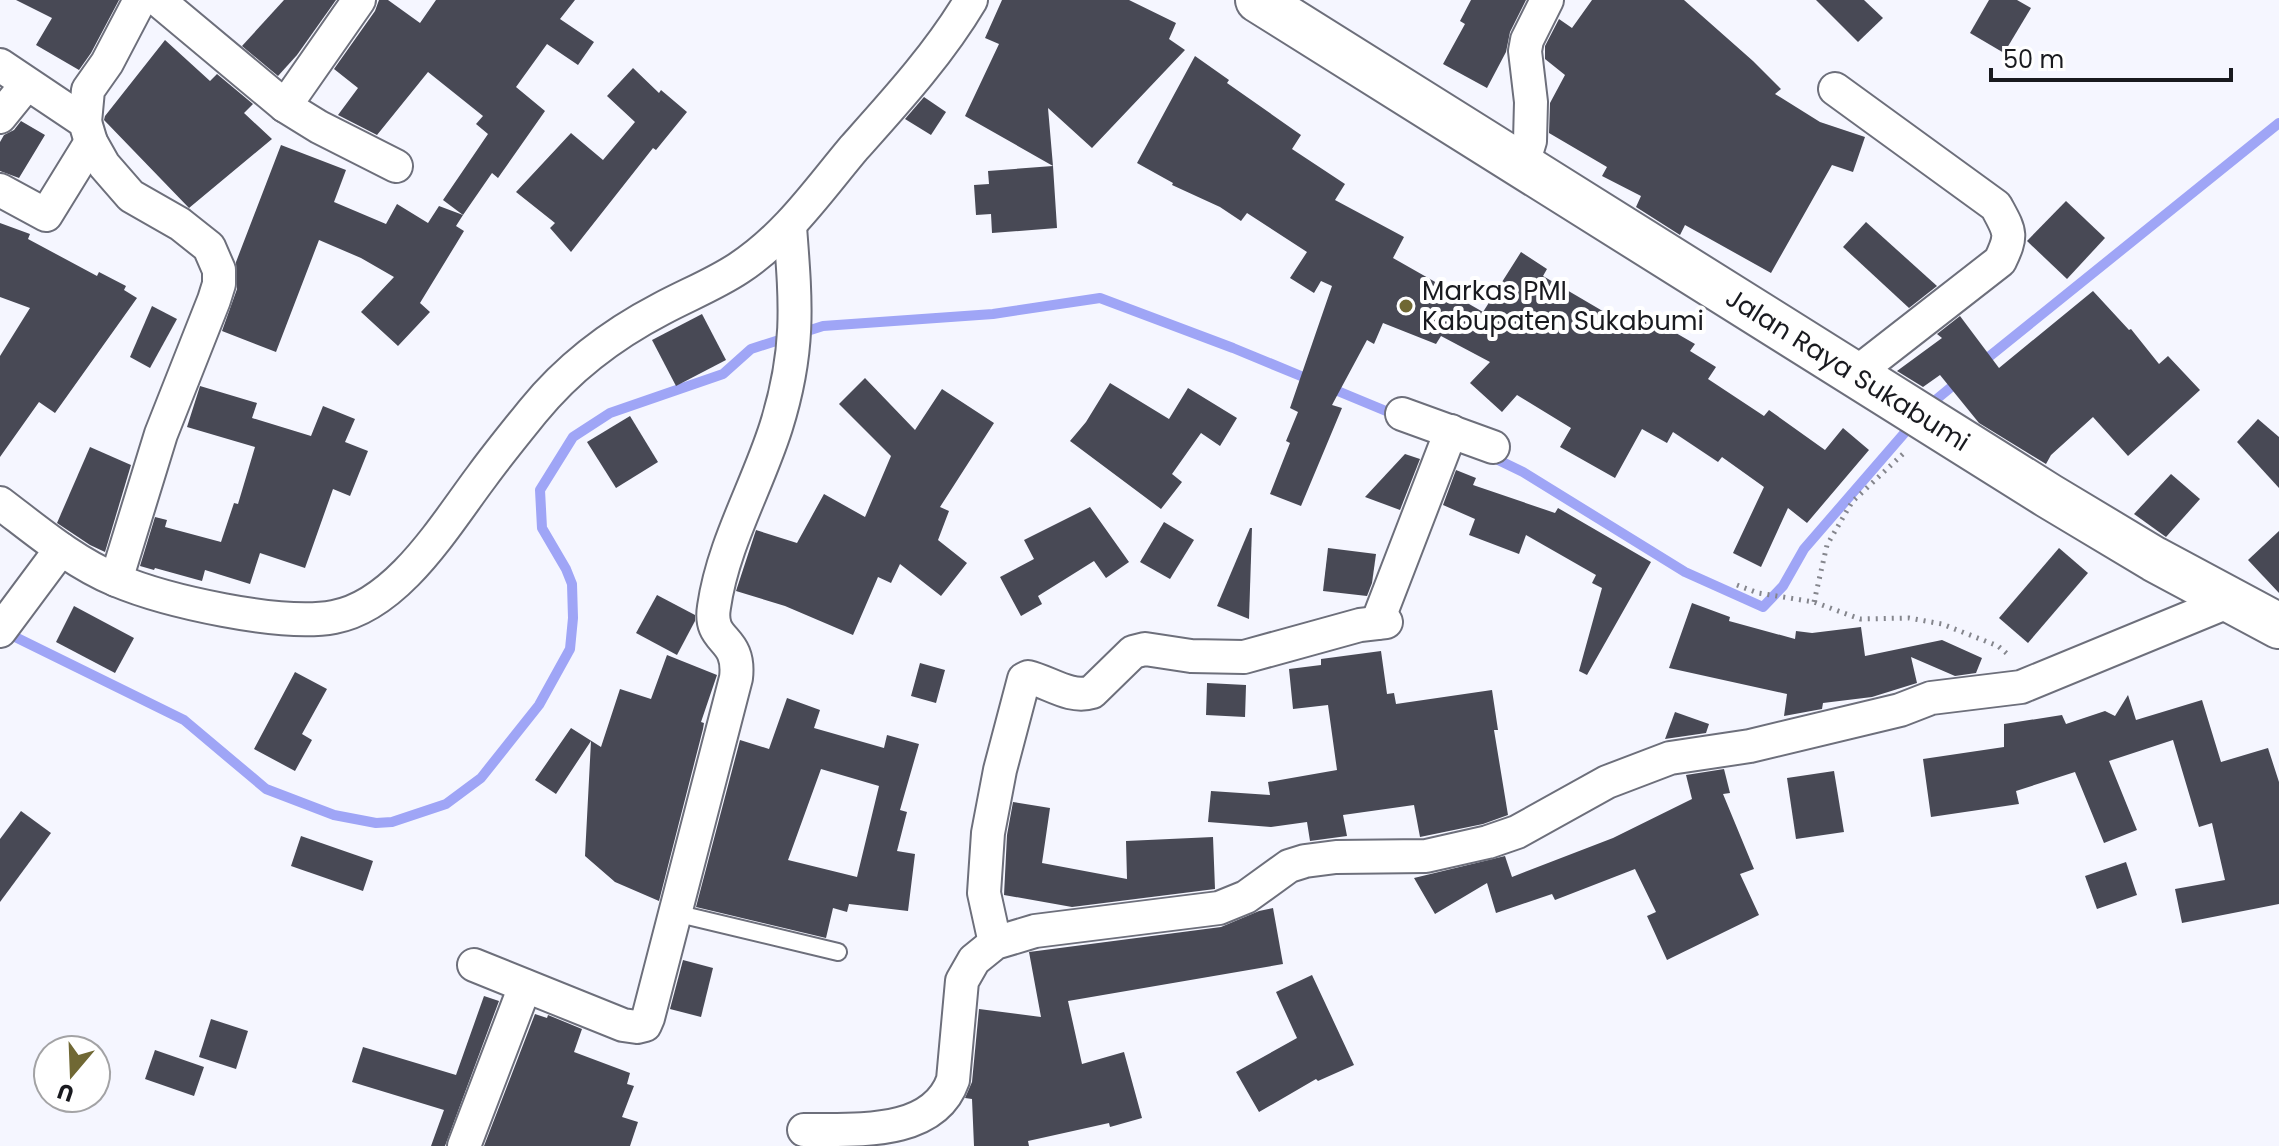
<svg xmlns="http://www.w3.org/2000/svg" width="2279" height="1146" viewBox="0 0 2279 1146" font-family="Poppins,sans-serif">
  <rect width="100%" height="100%" fill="#f5f6ff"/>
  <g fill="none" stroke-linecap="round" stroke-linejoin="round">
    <!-- stream -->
    <g stroke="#9fa5f6" stroke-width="10">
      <path d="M1980,364l299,-241"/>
      <path d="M1328,387l70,29"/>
      <path d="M1927,407l34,-28"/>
      <path d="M1490,456l33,16 162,100 78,35 20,-21 21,-37 110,-127"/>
      <path d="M5,632l179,88 82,69 68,26 42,8 16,-1 54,-18 35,-26 58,-73 31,-56 3,-31 -1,-34 -6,-15 -24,-41 -2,-38 33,-53 37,-24 113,-39 28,-25 72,-23 170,-12 107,-16 133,50 80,33"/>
    </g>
  </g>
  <!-- building -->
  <g fill="#484955" fill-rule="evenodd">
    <path d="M16,0h103l-28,53 -12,17 -43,-25 16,-27z"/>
    <path d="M284,0h52l-39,55 -19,21 -36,-30z"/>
    <path d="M379,0h9l32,23 16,-23h139l-15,19 34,23 -16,23 -31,-21 -31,43 29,24 -47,67 -6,-5 -29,42 -20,-15 45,-66 -12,-10 7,-8 -55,-44 -51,63 -39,-20 20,-27 -24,-19 41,-58z"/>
    <path d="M1002,0h127l47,23 -7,16 16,11 -93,98 -44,-40 5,58 -88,-50 34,-72 -14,-6z"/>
    <path d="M1471,0h55l-16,32 -4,20 -19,36 -44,-24 22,-40 -5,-3z"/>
    <path d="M1592,0h92l69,61 28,28 -6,5 45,28 45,15 -12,35 -21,-7 -61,108 -86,-48 -5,10 -44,-28 5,-11 -39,-20 5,-9 -58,-34 1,-30 15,-28 -20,-16v-13l14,-27 13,9z"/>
    <path d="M1816,0h48l19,18 -25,24z"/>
    <path d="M1989,0h28l14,8 -27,45 -34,-20z"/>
    <path d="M165,40l45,41 7,-7 36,30 -9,9 28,26 -83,69 -85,-88 1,-4z"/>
    <path d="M1195,56l34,24 -2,3 74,52 -9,14 53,35 -10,16 69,37 -11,21 44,25 -1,2 47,27 38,-60 26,17 -4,7 63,37 2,-3 23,17 6,-10 29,17 3,-5 26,15 -5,7 26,16 -8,12 56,37 5,-6 56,40 18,-22 26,22 -62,73 -19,-15 -27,59 -28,-14 31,-66 -42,-30 -4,5 -45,-30 -6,11 -25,-14 -27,49 -55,-31 11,-19 -54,-33 -15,17 -32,-29 20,-21 -49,-26 -5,8 -53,-21 -9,21 -7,-4 -35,65 10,3 -41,98 -31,-12 20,-51 -4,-2 12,-29 -8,-4 42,-122 -11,-5 -7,12 -24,-15 17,-26 -60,-39 -6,8 -21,-14 -48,-22 1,-2 -36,-20z"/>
    <path d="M633,68l26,25 2,-3 26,22 -31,38 -3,-2 -82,104 -21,-24 5,-5 -39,-31 55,-59 32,27 32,-38 -28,-26z"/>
    <path d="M924,97l22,15 -15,23 -26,-16z"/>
    <path d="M21,121l24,14 -26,43 -19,-7v-29l4,-7 10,-5z"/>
    <path d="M281,145l65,25 -12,32 52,22 11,-20 31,19 11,-17 24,9 -7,11 8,5 -44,72 10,9 -32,34 -37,-34 33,-35 -33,-19 -42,-18 -43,112 -54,-21 15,-42 -1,-27z"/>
    <path d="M1053,166l4,62 -65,5 -1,-19 -15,1 -2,-30 15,-1 -1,-13z"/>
    <path d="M2066,201l39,37 -38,41 -40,-38z"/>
    <path d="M1866,222l71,64 -28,22 -66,-61z"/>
    <path d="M0,223l30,11 -2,5 69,37 2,-4 27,14 -2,4 13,8 -82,115 -16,-11 -39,55v-101l30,-48 -30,-11z"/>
    <path d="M2093,291l36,39 2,-1 28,35 9,-8 32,34 -72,66 -35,-39 -42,38 -5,9 -67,-41 -39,-48 -17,12 -26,-16 45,-33 -5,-4 23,-18 39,52z"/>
    <path d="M152,306l25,13 -27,49 -20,-11z"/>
    <path d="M702,314l24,46 -50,26 -24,-46z"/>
    <path d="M865,378l50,52 27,-41 52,34 -54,84 9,4 -11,29 29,23 -26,33 -41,-32 -9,19 -13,-6 -25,58 -68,-29 -49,-15 20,-61 41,13 27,-49 41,23 26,-61 -52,-52z"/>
    <path d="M1110,383l59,36 19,-31 49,30 -17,28 -19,-13 -29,41 10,8 -21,27 -91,-68 16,-19z"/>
    <path d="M200,386l57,17 -5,15 59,18 12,-30 32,13 -10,23 23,9 -18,45 -17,-7 -28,79 -45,-15 -10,31 -45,-14 -3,11 -47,-13 -1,2 -14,-4 15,-49 12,3 -2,7 56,15 13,-39 4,1 17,-57 -68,-20z"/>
    <path d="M630,416l28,46 -42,26 -29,-46z"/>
    <path d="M2258,419l21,18v51l-42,-46z"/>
    <path d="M90,447l41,18 -26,87 -15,-7 -33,-22z"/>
    <path d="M1405,454l15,5 -20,51 -35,-13z"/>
    <path d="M1456,470l20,8 -3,7 82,28 3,-5 93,54 -64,113 -8,-4 23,-83 -10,-5 4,-8 -70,-40 -7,19 -50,-19 6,-16 -32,-14z"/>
    <path d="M2171,474l29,25 -34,38 -32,-23z"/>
    <path d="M1090,507l39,55 -23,16 -12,-17 -56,35 4,8 -21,12 -21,-39 34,-18 -10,-19z"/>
    <path d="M1164,522l30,18 -24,39 -30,-17z"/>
    <path d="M1250,528h2l-3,91 -32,-13z"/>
    <path d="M2279,531v62l-31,-33z"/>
    <path d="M1328,548l48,6 -4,29 -5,13 -44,-5z"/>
    <path d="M2059,548l29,25 -60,70 -29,-25z"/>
    <path d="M657,595l38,20v6l-18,34 -41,-22z"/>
    <path d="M1692,603l38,14 -1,4 66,18 1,-8 16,2 49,-6 4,29 77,-16 40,18 -6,15 -21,3 -44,-19 6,26 -45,14 -49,6 -1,6 -38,7 3,-22 -118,-26z"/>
    <path d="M74,606l60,32 -19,35 -59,-31z"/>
    <path d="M1381,651l6,43 7,-1 2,11 96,-14 6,40h-4l14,85 -25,9 -63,13 -6,-32 -71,10 4,21 -37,5 -3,-19 -36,5 -63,-5 3,-31 59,4 -2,-13 69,-12 -9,-65 -35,4 -4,-40 32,-4v-6z"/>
    <path d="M667,655l50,20 -16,47 3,1 -1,6 -44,172 -44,-19 -30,-26 6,-115 -35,53 -21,-14 36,-52 30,19 19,-58 31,10z"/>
    <path d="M920,663l25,7 -9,33 -25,-7z"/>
    <path d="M295,672l32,17 -25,45 10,6 -17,31 -41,-22z"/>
    <path d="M1207,683l39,2 -1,32 -39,-2z"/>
    <path d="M2128,695l8,25 66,-20 19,62 47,-14 11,34v122l-97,19 -7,-34 50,-9 -13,-57 -13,4 -26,-87 -64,21 28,69 -33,13 -29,-71 -59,19 3,13 -88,13 -8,-58 81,-12v-23l58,-9 4,9 39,-13 10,5z"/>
    <path d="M787,698l33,12 -6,18 70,20 3,-13 32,9 -19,66 7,2 -10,39 18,3 -7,57 -59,-7 -2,8 -14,-4 -7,30 -130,-31 44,-167 29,9zM821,769l58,17 -22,91 -69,-17z"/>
    <path d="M1675,712l34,12 -3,9 -41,6z"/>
    <path d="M1724,769l6,24 -7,1 31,75 -14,5 19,41 -92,45 -20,-44 9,-4 -21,-43 -80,31 -3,-6 -56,19 -9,-30 -52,31 -21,-36 91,-22 7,21 101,-39 79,-39 -6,-24z"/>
    <path d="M1834,771l10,61 -48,7 -9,-61z"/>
    <path d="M1013,802l37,6 -8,55 85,16 -1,-38 87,-4 2,52 -143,18 -68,-12 3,-60z"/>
    <path d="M21,811l30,22 -51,69v-63z"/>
    <path d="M301,836l72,25 -10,30 -72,-25z"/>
    <path d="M2126,862l11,33 -40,14 -12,-33z"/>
    <path d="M1273,908l10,56 -215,37 14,63 42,-12 18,66 -32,9 -1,-4 -81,18 1,5h-55l-2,-47 -7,-1 7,-16 7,-73 62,8 -12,-65 192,-25 38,-16z"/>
    <path d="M683,960l30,8 -12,49 -31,-8z"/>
    <path d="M1312,975l42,90 -36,16 -2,-2 -57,33 -23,-40 61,-34 -21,-46z"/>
    <path d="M484,996l15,5 -54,145h-14l13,-36 -92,-28 11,-35 93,28z"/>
    <path d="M535,1014l12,4 1,-3 34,14 -8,23 56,21 -3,11 7,2 -12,31 16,5 -8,24h-146z"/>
    <path d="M211,1019l37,12 -12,38 -37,-12z"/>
    <path d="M155,1050l49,17 -10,29 -49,-17z"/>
  </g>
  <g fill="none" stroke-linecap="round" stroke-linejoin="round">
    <defs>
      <path id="service" d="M675,913l163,39"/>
      <g id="minor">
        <path d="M158,0l127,106 34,21 77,39"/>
        <path d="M0,65l85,57 6,20 13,23 27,31 49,28 29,23 10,23v14l-5,16 -53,134 -45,146"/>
        <path d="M1835,89l161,117c14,26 17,28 4,55l-145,113"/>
        <path d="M285,106l74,-106"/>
        <path d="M0,117l26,-32"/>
        <path d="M85,122l3,-32 19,-27 33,-63"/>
        <path d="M1522,167l8,-26 1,-39 -6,-51 2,-11 20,-40"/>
        <path d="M0,190l46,25 45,-73"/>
        <path d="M1402,414l91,33"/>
        <path d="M0,503c37,28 73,59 116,77 50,21 165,47 218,37 64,-12 111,-92 148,-141 16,-22 34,-44 51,-65 35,-43 78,-76 128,-102 26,-14 54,-25 78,-41 48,-32 78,-76 114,-119 42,-47 86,-95 118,-149"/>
        <path d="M1377,623l74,-192"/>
        <path d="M0,631l61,-82"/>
        <path d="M995,943l-11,-50 4,-60 12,-63 24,-91 4,-2c21,5 42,22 64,15l41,-40 12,-3 46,7 53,1 116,-32 26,-3"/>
        <path d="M474,965l149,60 14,2 8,-2 3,-7 88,-340c5,-43 -28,-34 -22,-71 9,-63 43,-120 62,-180 24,-76 20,-123 14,-200"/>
        <path d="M804,1130c50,-1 129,7 149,-50l9,-99 12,-21 21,-17 40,-12 184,-23 27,-11 43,-31 16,-5 31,-4 90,-1 62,-14 29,-10 90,-50 63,-24 80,-12 150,-36 31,-12 90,-11 209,-86"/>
        <path d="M464,1146l61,-160"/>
      </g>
      <g id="trunk">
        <path id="s1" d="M1258,0l791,496 105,63 125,67"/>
      </g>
    </defs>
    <!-- service casing -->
    <use href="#service" stroke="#6d6f7b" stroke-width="20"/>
    <!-- minor casing -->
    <use href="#minor" stroke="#6d6f7b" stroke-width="36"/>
    <!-- trunk casing -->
    <use href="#trunk" stroke="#6d6f7b" stroke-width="48"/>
    <!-- path -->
    <g stroke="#85868d" stroke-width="5" stroke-dasharray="2 6" stroke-linecap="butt">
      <path d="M1737,585l21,8 56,9 46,17 49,-1 33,6 56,22 13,11"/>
      <path d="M1814,602l13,-57 25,-43 54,-51"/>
    </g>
    <!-- service -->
    <use href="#service" stroke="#fff" stroke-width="16"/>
    <!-- minor -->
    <use href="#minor" stroke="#fff" stroke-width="32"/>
    <!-- trunk -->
    <use href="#trunk" stroke="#fff" stroke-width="44"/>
  </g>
  <!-- markers -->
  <circle fill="#706834" stroke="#fff" stroke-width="3" cx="1406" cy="306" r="8"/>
  <g text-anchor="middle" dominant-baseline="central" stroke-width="8" stroke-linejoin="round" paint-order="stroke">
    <!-- poi labels -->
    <g font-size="26" fill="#191a1f" stroke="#fff" text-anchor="start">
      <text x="1422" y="291">Markas PMI<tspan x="1422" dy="30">Kabupaten Sukabumi</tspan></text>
    </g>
    <!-- street labels -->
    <g font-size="26" fill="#191a1f" stroke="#fff">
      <text stroke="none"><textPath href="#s1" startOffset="696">Jalan Raya Sukabumi</textPath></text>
    </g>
  </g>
  <!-- north arrow -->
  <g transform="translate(72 1074) rotate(199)"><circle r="38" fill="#ffffff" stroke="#a3a3a5" stroke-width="2"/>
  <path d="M0-6L14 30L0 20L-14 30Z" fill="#706834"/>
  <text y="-12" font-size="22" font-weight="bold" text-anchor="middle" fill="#191a1f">U</text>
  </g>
  <!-- scale -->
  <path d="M1991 68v12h240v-12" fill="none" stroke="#191a1f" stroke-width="4"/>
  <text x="2003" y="68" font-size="24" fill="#191a1f" stroke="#ffffff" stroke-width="6" paint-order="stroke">50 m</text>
</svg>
